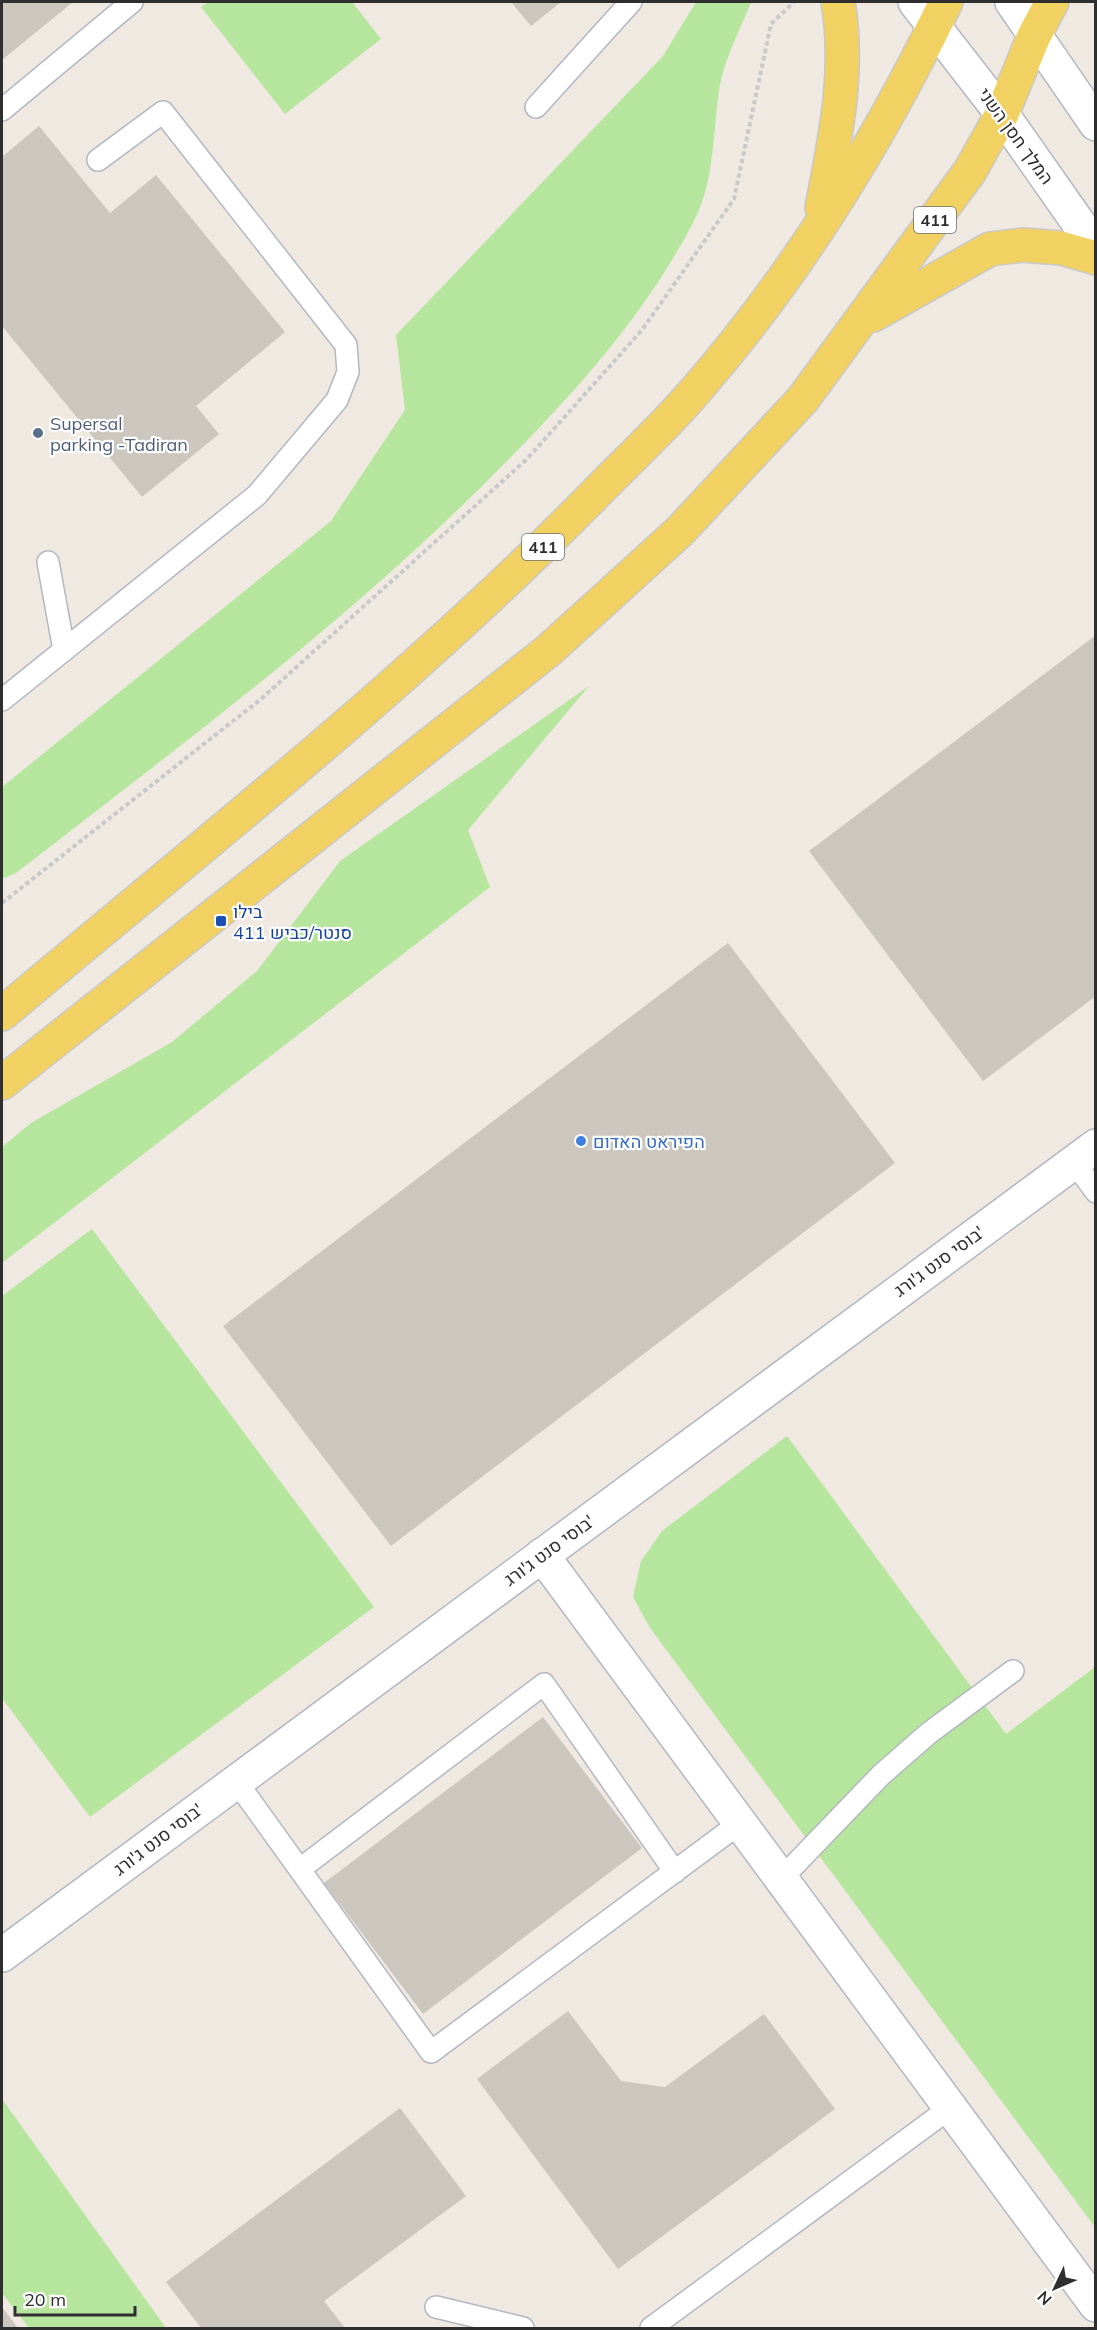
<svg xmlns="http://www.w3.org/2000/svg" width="1097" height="2330" viewBox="0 0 1097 2330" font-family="Mulish,Heebo,sans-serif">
  <rect width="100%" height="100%" fill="#efe9e1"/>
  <!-- green -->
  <g fill="#b6e59e">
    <path d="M208,2h144l29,37 -96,75 -84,-107z"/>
    <path d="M696,2h55c-10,26 -26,55 -31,83 -8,47 -4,94 -27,138 -50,95 -121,173 -197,249 -147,149 -315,273 -480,401l-14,6v-92l329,-266 74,-111 -9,-75 267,-279z"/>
    <path d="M589,686l-121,144 22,57 -488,376v-116l29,-24 141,-81 85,-71 83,-110z"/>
    <path d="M92,1229l282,378 -284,210 -88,-119v-402z"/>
    <path d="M787,1436l219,298 89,-67v560l-445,-599 -17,-31 8,-36 21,-30z"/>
    <path d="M2,2099l164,229h-137l-27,-35z"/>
  </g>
  <!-- building -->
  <g fill="#cbc7bf">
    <path d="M2,2h71l-71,58z"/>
    <path d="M511,2h50l-30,24z"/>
    <path d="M39,126l71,87 46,-38 129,157 -89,74 23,28 -77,63 -140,-171v-169z"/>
    <path d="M1096,635v361l-113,85 -174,-230z"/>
    <path d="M728,943l167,220 -504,383 -168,-220z"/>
    <path d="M543,1717l99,131 -219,166 -99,-131z"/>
    <path d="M568,2011l53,70 44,6 99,-73 71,95 -217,160 -141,-190z"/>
    <path d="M400,2108l66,88 -142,105 21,27h-144l-35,-46z"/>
    <path d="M2,2307l16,21h-16z"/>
  </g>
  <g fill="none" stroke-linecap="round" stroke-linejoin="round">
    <defs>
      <g id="lane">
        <path d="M536,107l95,-105"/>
        <path d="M2,110l130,-108"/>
        <path d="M48,562l16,88"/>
        <path d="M2,700l255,-205 80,-95 11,-28 -2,-27 -183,-233 -65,48"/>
        <path d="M1074,1162l22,30"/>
        <path d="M236,1781l195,271 309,-229"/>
        <path d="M300,1869l244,-185 131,188"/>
        <path d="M781,1879l100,-104 48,-42 84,-62"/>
        <path d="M436,2307l87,21"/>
        <path d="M651,2328l299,-220"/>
      </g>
      <g id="street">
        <path d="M542,1555l554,750"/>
        <path d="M2,1955l1094,-809"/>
      </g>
      <g id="secondary">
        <path d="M915,2l87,112 94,134"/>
        <path d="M1012,2l84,122"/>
      </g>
      <g id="primary">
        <path d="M822,208c13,-69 28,-137 16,-206"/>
        <path d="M873,315l117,-66 33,-4 38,3 35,10"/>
        <path d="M2,1014c204,-172 414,-336 601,-528 31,-31 64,-62 93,-96 100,-115 184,-251 250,-388"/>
        <path d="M2,1083l547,-433 131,-119 123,-132 167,-228 32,-57 32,-78 18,-34"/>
      </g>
    </defs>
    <!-- lane casing -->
    <use href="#lane" stroke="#b4b7c1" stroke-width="24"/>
    <!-- street casing -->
    <use href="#street" stroke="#b4b7c1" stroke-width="36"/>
    <!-- secondary casing -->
    <use href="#secondary" stroke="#b4b7c1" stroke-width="36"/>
    <!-- primary casing -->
    <use href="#primary" stroke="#c9c9c9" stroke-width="36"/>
    <!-- path -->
    <path stroke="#c9c9c9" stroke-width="4" stroke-dasharray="4.5 3" stroke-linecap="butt" d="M2,903l259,-204 266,-240 115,-129 92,-131 37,-175 23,-22"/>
    <!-- lane -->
    <use href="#lane" stroke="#fff" stroke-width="21"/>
    <!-- street -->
    <use href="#street" stroke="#fff" stroke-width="33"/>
    <!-- secondary -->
    <use href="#secondary" stroke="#fff" stroke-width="33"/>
    <!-- primary -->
    <use href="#primary" stroke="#f2d163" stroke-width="33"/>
  </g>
  <!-- markers -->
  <circle fill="#5c6f8a" stroke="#fff" stroke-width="2" cx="38" cy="433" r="6"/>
  <rect fill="#1a4fb4" stroke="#fff" stroke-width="2" x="215" y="915" width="12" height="12" rx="3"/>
  <circle fill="#3f7fe0" stroke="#fff" stroke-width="2" cx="581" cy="1141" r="6"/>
  <g text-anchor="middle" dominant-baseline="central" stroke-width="4.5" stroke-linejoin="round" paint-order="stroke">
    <!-- shield labels -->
    <g fill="#fff" stroke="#6d6d6d" stroke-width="1.5">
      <rect x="914" y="207" width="42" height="26" rx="4.5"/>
      <rect x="522" y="534" width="42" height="26" rx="4.5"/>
    </g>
    <g font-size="16" font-weight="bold" fill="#2e2e2e">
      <text x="935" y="220">411</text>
      <text x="543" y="547">411</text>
    </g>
    <!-- street labels -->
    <g font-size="18" fill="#2e2e2e" stroke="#fff">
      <text transform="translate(1016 136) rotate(54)">המלך חסן השני</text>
      <text transform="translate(939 1261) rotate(-36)">בוסי סנט ג'ורג'</text>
      <text transform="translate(549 1550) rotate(-36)">בוסי סנט ג'ורג'</text>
      <text transform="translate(158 1839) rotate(-37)">בוסי סנט ג'ורג'</text>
    </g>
    <!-- service labels -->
    <g font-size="18" fill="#4e5e75" stroke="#fff" text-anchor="start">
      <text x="50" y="423">Supersal<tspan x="50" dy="21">parking -Tadiran</tspan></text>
    </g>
    <!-- transit labels -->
    <g font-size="18" fill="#164399" stroke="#fff" text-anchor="start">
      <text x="233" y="911">בילו<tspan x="233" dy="21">סנטר/כביש 411</tspan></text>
    </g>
    <!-- shop labels -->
    <g font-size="18" fill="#366cbe" stroke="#fff" text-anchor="start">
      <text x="593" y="1141">הפיראט האדום</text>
    </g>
  </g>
  <!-- border -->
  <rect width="1097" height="2330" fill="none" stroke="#2e2e2e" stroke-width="6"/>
  <!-- north arrow -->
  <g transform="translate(1055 2288) rotate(226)" stroke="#ffffff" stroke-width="4.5" paint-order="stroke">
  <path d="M0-4.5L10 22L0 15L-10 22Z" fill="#2e2e2e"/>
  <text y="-9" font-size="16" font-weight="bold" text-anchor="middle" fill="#2e2e2e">N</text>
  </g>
  <!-- scale -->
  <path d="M15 2306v9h120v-9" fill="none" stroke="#2e2e2e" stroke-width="3"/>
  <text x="24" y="2306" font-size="18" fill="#2e2e2e" stroke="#ffffff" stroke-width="4.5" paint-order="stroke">20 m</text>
</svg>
